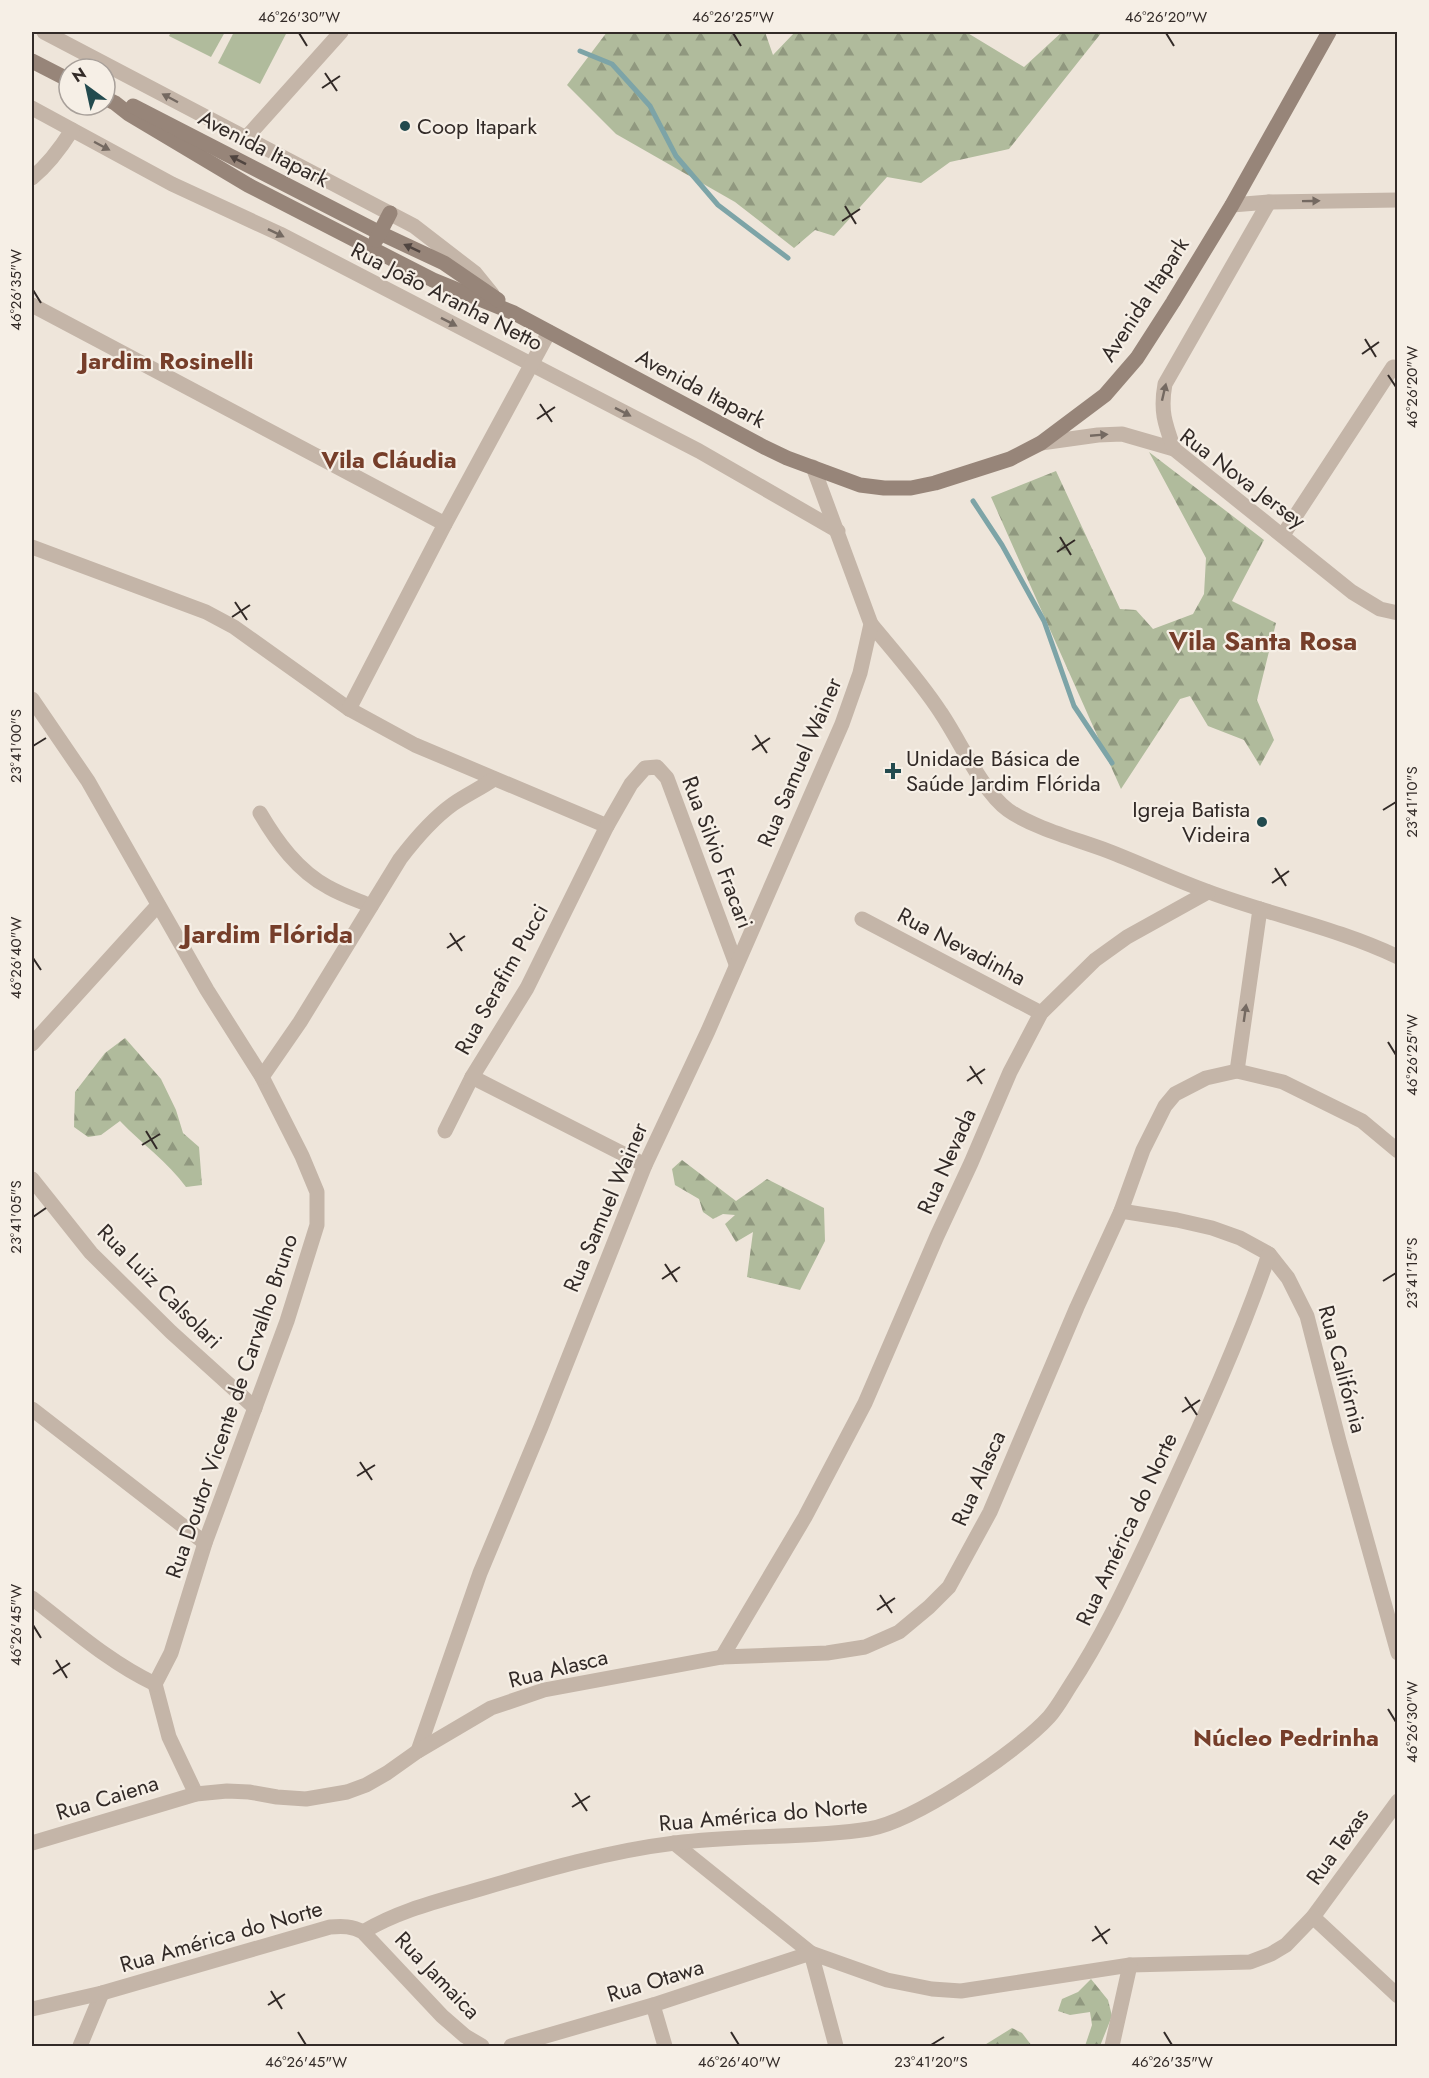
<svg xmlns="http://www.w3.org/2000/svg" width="1429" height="2078" viewBox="0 0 1429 2078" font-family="Jost,sans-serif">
  <defs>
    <pattern id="forest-firs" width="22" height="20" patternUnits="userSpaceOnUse" patternTransform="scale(1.5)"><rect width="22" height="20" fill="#b0bb9c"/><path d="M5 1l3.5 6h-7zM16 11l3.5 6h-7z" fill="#90987f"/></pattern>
  </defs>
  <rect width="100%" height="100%" fill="#eee5da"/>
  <!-- forest -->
  <g fill="url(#forest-firs)">
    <path d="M607,32h158l8,23 22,-23h171l58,35 38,-35h40l-93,117 -59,13 -29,21 -34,-6 -53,59 -19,-6 -21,18 -59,-46 -119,-68 -49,-49z"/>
    <path d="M1149,452l115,88 -32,61 44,22 -19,77 17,40 -14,26 -16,-26 -36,-14 -18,-30 -10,3 -59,90 -130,-292 65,-26 64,138 16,1 17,19 40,-15 11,-20 2,-36z"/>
    <path d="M125,1038l36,41 15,31 7,23 16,14 3,38 -16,2c-18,-25 -44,-43 -66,-66l-19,14 -13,2 -14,-10 1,-35 30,-39z"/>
    <path d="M682,1160l54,41 31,-22 57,29 1,33 -25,49 -53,-13 6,-45 -17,10 -11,-18 10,-9 -12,-1 -10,5 -10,-7 -4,-13 -24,-14 -3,-16z"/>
    <path d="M1091,1979l17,21 4,16 -12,30h-15l7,-21 -2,-13 -20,3 -12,-4 4,-12 16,-7z"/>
    <path d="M1012,2028l10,5 10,13h-49z"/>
  </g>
  <!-- garden -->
  <g fill="#b0bb9c">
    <path d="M171,32h54l-14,25 -42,-21z"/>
    <path d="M234,32h53l-27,52 -42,-21z"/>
  </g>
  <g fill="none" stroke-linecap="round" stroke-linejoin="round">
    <!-- stream -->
    <g stroke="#7da4a7" stroke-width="5">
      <path d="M580,51l32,13 38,42 26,50 42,49 70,53"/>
      <path d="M973,501l29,44 42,76 30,85 38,57"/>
    </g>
    <!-- minor -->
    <g stroke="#c4b5a8" stroke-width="15">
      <path d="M32,108l140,76 108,50 419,217 139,80"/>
      <path d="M246,138l95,-106"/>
      <path d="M32,178c17,-14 28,-29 40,-48"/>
      <path d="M1232,205l37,-3 129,-2"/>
      <path d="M32,305l413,219"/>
      <path d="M1041,443l57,-8 24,-1 52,15 178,143 28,17 18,4"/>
      <path d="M1174,449c-9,-25 -14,-38 -9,-65l104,-182"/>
      <path d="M1283,535l110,-168"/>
      <path d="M32,547l174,65 28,15 115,82 66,36 192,81"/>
      <path d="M871,624c24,29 50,58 70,89 19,28 41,78 67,97 25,18 71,30 100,41 34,13 67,29 101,41 62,23 128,36 189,65"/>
      <path d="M32,699l56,82 119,209 55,87 40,79 15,36v33l-30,96 -82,222 -34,110 -16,31 14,53 27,57"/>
      <path d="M349,709l96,-185 104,-192"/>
      <path d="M260,813c17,29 38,58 68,74 14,8 29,13 43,19"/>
      <path d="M862,919l179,94"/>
      <path d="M32,1044l126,-139"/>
      <path d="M1237,1071l23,-162"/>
      <path d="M262,1077l38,-55 100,-163c16,-21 32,-40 53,-55 13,-9 28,-16 41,-25"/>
      <path d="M445,1131l27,-54"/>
      <path d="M645,1165l-173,-88 55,-89 80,-162 24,-42 14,-16 12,-1 10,11 69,186"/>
      <path d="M32,1179l59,74 80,79 84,76"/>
      <path d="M1121,1211l56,9 35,8 28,10 29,16 19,24 19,38 32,125 59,212"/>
      <path d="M32,1409l173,134"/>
      <path d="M32,1598c39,30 78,65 123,86"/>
      <path d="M722,1657l83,-140 60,-114 72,-167 34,-73 39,-91 31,-59 54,-53 32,-23 81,-45"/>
      <path d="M418,1751l62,-178 61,-146 104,-262 63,-134 134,-307 18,-51 11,-49 -58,-157"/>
      <path d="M32,1843l164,-49 31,-3 22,1 28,5 29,2 41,-7 19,-7 21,-12 31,-22 73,-43 53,-18 178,-33 105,-4 38,-6 34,-15 30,-25 20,-20 41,-75 87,-205 44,-96 22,-61 22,-44 10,-12 31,-16 31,-7 46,11 79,39 36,30"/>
      <path d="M674,1843l137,110 76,27 45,9 29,2 169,-26 120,-3 21,-8 15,-9 27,-28 85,-116"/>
      <path d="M1313,1917l85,79"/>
      <path d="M363,1932c37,-22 76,-31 117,-43 64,-19 129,-38 195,-46 65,-9 130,-4 194,-14 46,-8 148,-77 180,-112 8,-9 14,-20 21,-31 31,-47 55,-98 79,-149 43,-94 87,-186 120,-283"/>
      <path d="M653,2005l158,-52 25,93"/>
      <path d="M80,2046l22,-53"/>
      <path d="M1112,2046l18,-81"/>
    </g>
    <!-- tertiary -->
    <g stroke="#c4b5a8" stroke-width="15">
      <path d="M44,32l370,194 61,47 17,21"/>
      <path d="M32,2009l70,-16 228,-66c13,-1 22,-1 33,5l79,84 23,20 17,10"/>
      <path d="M511,2046l142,-41 12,41"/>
    </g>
    <!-- secondary -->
    <g stroke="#978579" stroke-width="15">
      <path d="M32,61l37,19"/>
      <path d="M105,98l10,5 14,11 119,71 185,95 81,33 250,134 23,11 73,27 24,3h27l24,-5 75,-24 31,-16 64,-48 32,-37 36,-56 59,-97 97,-173"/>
      <path d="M133,106l247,127 64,30 54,37"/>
      <path d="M376,240l14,-27"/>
    </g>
  </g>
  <!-- one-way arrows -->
  <defs><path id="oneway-solid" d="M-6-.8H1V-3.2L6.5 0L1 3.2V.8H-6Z" transform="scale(1.5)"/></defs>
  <g fill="#746961">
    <use href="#oneway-solid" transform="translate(170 98) rotate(-152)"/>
    <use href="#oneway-solid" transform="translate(102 146) rotate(28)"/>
    <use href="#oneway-solid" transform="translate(1311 201) rotate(-1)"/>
    <use href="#oneway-solid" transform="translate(276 233) rotate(26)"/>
    <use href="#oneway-solid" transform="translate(449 322) rotate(27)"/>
    <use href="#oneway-solid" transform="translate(1164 392) rotate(-77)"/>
    <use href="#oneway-solid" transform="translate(623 412) rotate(27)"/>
    <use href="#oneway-solid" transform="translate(1099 435) rotate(-5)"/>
    <use href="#oneway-solid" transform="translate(1245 1013) rotate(-82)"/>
  </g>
  <g fill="#504540">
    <use href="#oneway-solid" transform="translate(238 160) rotate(-153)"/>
    <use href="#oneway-solid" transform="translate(412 248) rotate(-155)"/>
  </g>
  <!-- ticks -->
  <path fill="none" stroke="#322a27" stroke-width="2" d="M299,33l8,13M733,33l8,13M1166,33l8,13M325,73l12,18M322,88l18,-12M845,206l11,18M842,221l18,-12M33,290l8,13M1365,339l11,18M1362,354l17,-12M1388,375l8,12M540,404l12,18M537,419l18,-12M1060,537l11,18M1057,552l18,-12M235,602l12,18M232,617l18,-12M755,735l12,18M33,746l13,-8M752,750l18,-12M1383,810l13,-8M1275,868l11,18M1272,883l17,-12M450,933l12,18M447,948l18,-12M33,958l8,12M1388,1042l8,13M970,1066l12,18M967,1081l18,-12M146,1131l11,18M142,1145l18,-11M33,1217l13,-9M665,1264l12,18M662,1279l18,-12M1383,1281l13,-8M1185,1397l12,18M1182,1412l18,-12M360,1462l12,18M357,1476l18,-11M880,1595l12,18M877,1610l18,-12M33,1625l8,13M56,1660l11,18M53,1674l17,-11M1388,1709l8,13M575,1793l12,18M572,1807l18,-11M1095,1926l12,18M1092,1941l18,-12M271,1991l11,18M268,2005l17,-11M298,2032l8,13M731,2032l8,13M1164,2032l8,13M931,2045l13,-8"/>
  <!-- markers -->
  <g fill="#224a4e" stroke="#f6efe6" stroke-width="2">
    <circle cx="405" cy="126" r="6"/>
    <path d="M890 762h6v6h6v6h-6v6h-6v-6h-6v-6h6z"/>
    <circle cx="1262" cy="822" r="6"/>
  </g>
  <g text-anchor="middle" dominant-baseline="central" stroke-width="4.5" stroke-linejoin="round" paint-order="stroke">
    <!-- poi labels -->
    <g font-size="22" fill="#322a27" stroke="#f6efe6" text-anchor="start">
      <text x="417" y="126">Coop Itapark</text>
      <text x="906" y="758">Unidade Básica de<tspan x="906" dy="25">Saúde Jardim Flórida</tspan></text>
      <text x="1250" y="809" text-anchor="end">Igreja Batista<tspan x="1250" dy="25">Videira</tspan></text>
    </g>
    <!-- street labels -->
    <g font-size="22" fill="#322a27" stroke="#f6efe6">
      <text transform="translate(264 148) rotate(27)">Avenida Itapark</text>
      <text transform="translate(447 296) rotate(27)">Rua João Aranha Netto</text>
      <text transform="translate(1144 299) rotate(-57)">Avenida Itapark</text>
      <text transform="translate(701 388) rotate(28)">Avenida Itapark</text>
      <text transform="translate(1243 478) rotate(37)">Rua Nova Jersey</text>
      <text transform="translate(799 762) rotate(-67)">Rua Samuel Wainer</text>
      <text transform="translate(718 852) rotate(69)">Rua Silvio Fracari</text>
      <text transform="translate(962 946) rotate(28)">Rua Nevadinha</text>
      <text transform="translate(501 979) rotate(-61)">Rua Serafim Pucci</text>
      <text transform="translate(946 1161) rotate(-66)">Rua Nevada</text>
      <text transform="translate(605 1207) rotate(-67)">Rua Samuel Wainer</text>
      <text transform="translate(160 1286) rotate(45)">Rua Luiz Calsolari</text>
      <text transform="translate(1343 1369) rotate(75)">Rua Califórnia</text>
      <text transform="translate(231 1406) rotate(-71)">Rua Doutor Vicente de Carvalho Bruno</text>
      <text transform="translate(978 1478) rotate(-66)">Rua Alasca</text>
      <text transform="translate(1126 1529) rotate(-65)">Rua América do Norte</text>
      <text transform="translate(558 1668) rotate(-14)">Rua Alasca</text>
      <text transform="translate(107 1797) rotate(-17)">Rua Caiena</text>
      <text transform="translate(763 1814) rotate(-5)">Rua América do Norte</text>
      <text transform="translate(1337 1846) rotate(-54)">Rua Texas</text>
      <text transform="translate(221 1936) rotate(-16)">Rua América do Norte</text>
      <text transform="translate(438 1975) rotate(46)">Rua Jamaica</text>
      <text transform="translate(655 1980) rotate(-17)">Rua Otawa</text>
    </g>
    <!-- neighbourhood labels -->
    <g font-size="24" font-weight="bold" fill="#763e2a" stroke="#f6efe6">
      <text x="167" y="360">Jardim Rosinelli</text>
      <text x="389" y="459">Vila Cláudia</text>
      <text x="1286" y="1737">Núcleo Pedrinha</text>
    </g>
    <!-- quarter labels -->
    <g font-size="26" font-weight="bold" fill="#763e2a" stroke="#f6efe6">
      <text x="1263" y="641">Vila Santa Rosa</text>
      <text x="268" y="934">Jardim Flórida</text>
    </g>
  </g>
  <!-- border -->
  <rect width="1429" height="2078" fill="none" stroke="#f6efe6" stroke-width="66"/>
  <!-- north arrow -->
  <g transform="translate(87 87) rotate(327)"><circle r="28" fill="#f6efe6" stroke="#a8a09a" stroke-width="1.5"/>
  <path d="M0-4.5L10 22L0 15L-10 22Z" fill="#224a4e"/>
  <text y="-9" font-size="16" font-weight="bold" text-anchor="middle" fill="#322a27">N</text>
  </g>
  <rect x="33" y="33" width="1363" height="2012" fill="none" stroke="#322a27" stroke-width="2"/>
  <g font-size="15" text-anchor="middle" fill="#322a27">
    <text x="299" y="22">46°26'30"W</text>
    <text x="733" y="22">46°26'25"W</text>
    <text x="1166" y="22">46°26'20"W</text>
    <text transform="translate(16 290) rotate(-90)" y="5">46°26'35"W</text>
    <text transform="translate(1412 387) rotate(-90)" y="5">46°26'20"W</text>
    <text transform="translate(16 746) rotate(-90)" y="5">23°41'00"S</text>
    <text transform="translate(1412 802) rotate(-90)" y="5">23°41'10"S</text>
    <text transform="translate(16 958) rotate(-90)" y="5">46°26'40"W</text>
    <text transform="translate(1412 1055) rotate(-90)" y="5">46°26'25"W</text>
    <text transform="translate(16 1217) rotate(-90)" y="5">23°41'05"S</text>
    <text transform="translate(1412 1273) rotate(-90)" y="5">23°41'15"S</text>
    <text transform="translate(16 1625) rotate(-90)" y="5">46°26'45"W</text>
    <text transform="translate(1412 1722) rotate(-90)" y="5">46°26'30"W</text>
    <text x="306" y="2067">46°26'45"W</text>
    <text x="739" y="2067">46°26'40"W</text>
    <text x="931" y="2067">23°41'20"S</text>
    <text x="1172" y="2067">46°26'35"W</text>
  </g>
</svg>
